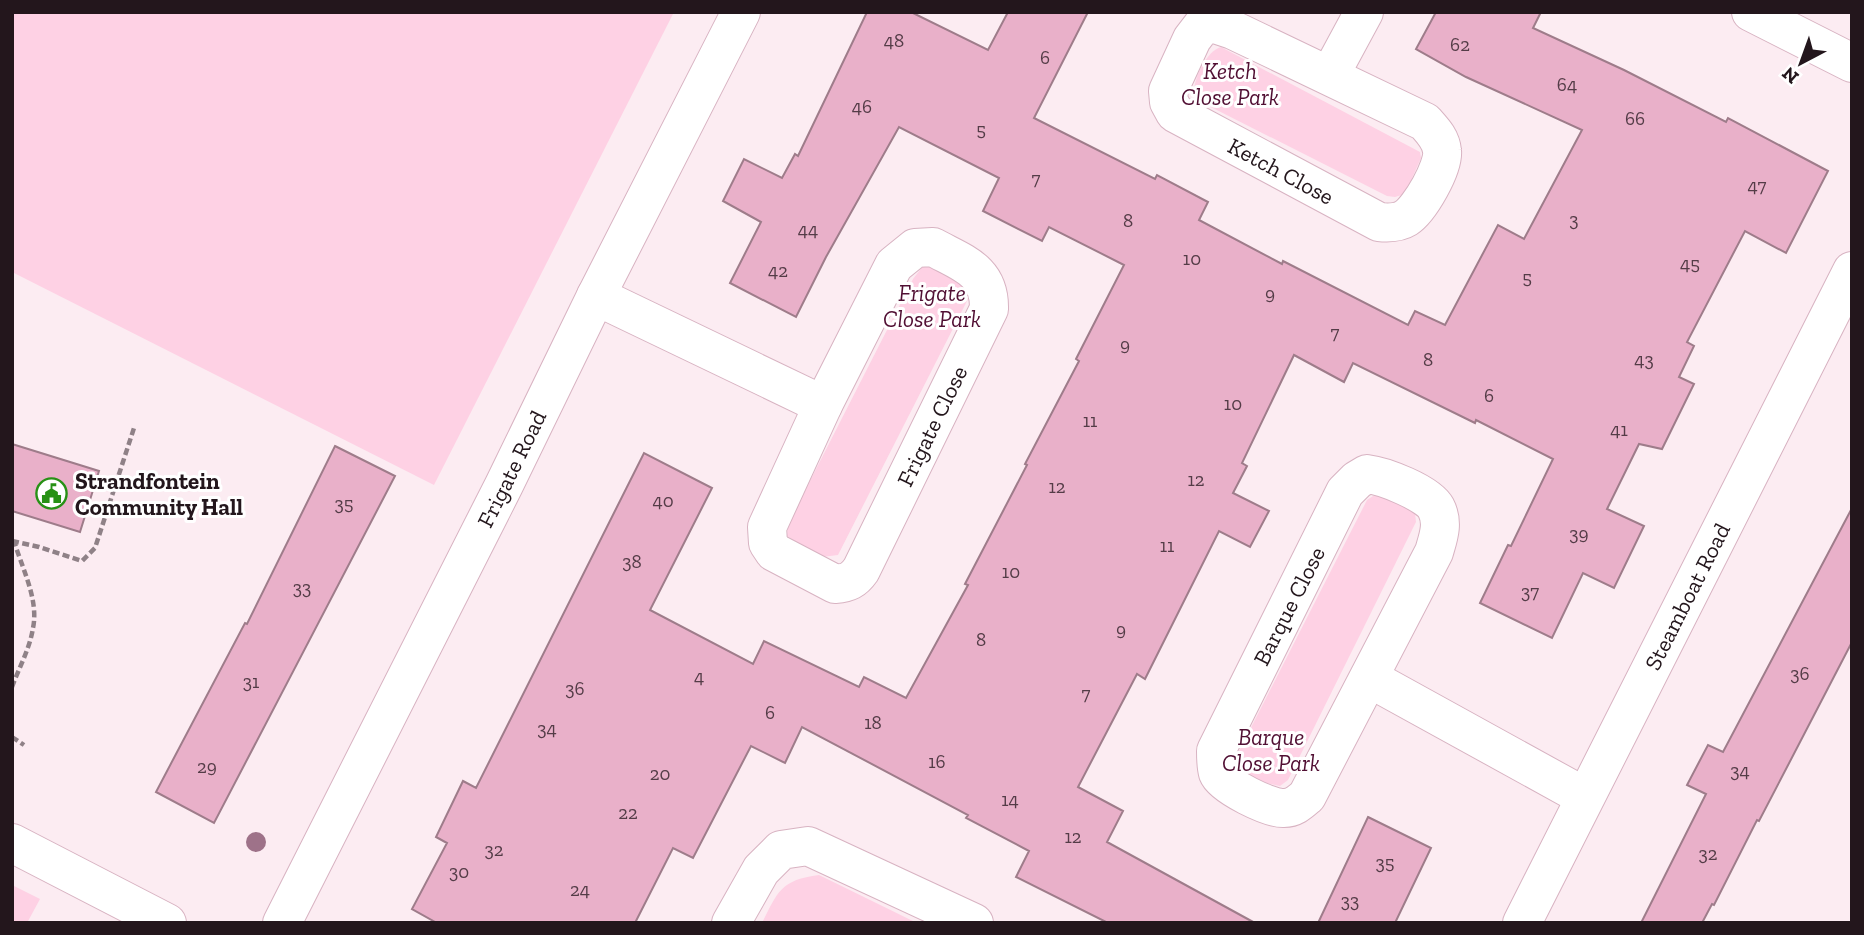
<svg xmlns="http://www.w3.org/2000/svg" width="1864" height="935" viewBox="0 0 1864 935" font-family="'Zilla Slab',serif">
  <rect width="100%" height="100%" fill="#fcecf2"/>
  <!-- green -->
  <g fill="#fed1e4">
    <path d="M12,12h662l-240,473 -422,-213z"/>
    <path d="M1221,47l199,105 1,6 -16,36 -10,3 -8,-1 -186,-94 -7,-6c-2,-15 12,-45 27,-49z"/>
    <path d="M923,266h11l32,18 3,8 -2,9 -129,254 -16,2 -35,-21 1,-12 125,-245z"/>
    <path d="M1382,494l33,19 1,9 -128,258 -8,6c-18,-3 -41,-11 -43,-31l130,-255 6,-4z"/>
    <path d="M819,875l98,48h-155c16,-32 19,-43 57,-48z"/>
    <path d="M12,885l28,14 -13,24h-15z"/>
  </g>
  <!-- building -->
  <g fill="#e9b0c9" stroke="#9e7c8a" stroke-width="2">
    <path d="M867,12h44l77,38 20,-38h80l-54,106 121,61 2,-4 51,27 -9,18 83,44 1,-3 125,64 7,-14 30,14 53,-100 26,14 58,-109 -116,-53 -50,-28 20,-37h105l-8,16 91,42 102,52 2,-4 100,53 -42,82 -41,-22 -58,111 7,4 -15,31 15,7 -32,65 -23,-5 -32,65 37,17 -30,62 -31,-15 -31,65 -72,-35 28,-58 3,1 42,-87 -77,-39 -1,3 -122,-60 -9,19 -50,-27 -52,108 5,3 -14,27 36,18 -19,36 -31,-16 -74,148 -8,-5 -59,113 45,24 -16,31 148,81h-147l-92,-46 13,-26 -63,-33 2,-3 -166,-88 -17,36 -34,-17 -58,112 -20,-10 -38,75h-198l-25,-14 35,-66 -11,-6 27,-56 13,7 168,-335 68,35 -62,122 103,54 11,-23 95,46 5,-10 42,21 62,-113 -3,-1 62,-119 -2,-1 54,-103 -3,-2 48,-94 -75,-38 -7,14 -59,-30 16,-33 -100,-51 -73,130 -30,60 -66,-34 31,-61 -38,-21 21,-42 38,19 13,-24 3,2z"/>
    <path d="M12,444l87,27 -19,61 -68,-21z"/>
    <path d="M335,446l60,30 -181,347 -58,-31 89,-169 2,1z"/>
    <path d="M1852,508v134l-93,179 -2,-1 -43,85 -2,-1 -10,19h-61l65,-129 -19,-9 21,-40 15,7z"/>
    <path d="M1368,817l63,31 -36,75h-77z"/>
  </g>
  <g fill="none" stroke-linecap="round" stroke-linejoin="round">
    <defs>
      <g id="minor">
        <path d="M1751,12l101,51"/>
        <path d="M1215,24l18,6 192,92c8,9 16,17 17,29 2,16 -22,58 -36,67 -8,5 -17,5 -27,4l-204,-109 -6,-11 -1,-11 24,-52 10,-13z"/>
        <path d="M1330,75l34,-63"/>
        <path d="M933,247c29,16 57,23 56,62l-128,261c-7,10 -13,13 -26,14l-61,-32 -6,-9 -1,-16 56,-122 71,-140 21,-17z"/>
        <path d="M596,296l227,109"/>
        <path d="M1367,474c17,2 61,19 69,34 8,15 2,30 -2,44l-127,244c-7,6 -13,12 -23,12 -14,1 -61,-22 -66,-35 -2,-7 -2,-15 -2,-22l129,-259 12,-12z"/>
        <path d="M1369,678l216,119"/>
        <path d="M12,843l155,80"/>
        <path id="s1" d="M282,923l222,-438 92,-189 145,-284"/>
        <path d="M731,923l30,-53 20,-20 27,-4 166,77"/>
        <path id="s2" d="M1522,923l330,-652"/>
      </g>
    </defs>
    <!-- minor casing -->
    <use href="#minor" stroke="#d8b3c2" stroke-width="40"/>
    <!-- path -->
    <g stroke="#8f8187" stroke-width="4.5" stroke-dasharray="7 3.5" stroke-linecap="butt">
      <path d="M12,541l27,6 43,14 13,-13 39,-120"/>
      <path d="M12,687c7,-19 18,-39 21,-59 6,-28 -11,-60 -19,-87"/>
      <path d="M12,737l12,8"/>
    </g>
    <!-- minor -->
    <use href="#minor" stroke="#fff" stroke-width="38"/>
  </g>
  <!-- trees -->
  <circle fill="#9e7289" cx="256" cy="842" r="10"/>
  <!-- icons -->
  <defs>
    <symbol id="civic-ring" viewBox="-11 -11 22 22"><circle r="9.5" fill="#fff" stroke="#279115" stroke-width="1.5"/><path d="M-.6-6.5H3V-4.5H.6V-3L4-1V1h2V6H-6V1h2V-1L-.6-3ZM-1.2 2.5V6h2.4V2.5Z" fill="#279115"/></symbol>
  </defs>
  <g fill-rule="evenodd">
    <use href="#civic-ring" x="34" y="476" width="35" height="35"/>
  </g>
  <g text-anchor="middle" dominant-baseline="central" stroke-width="6" stroke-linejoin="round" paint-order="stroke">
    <!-- number labels -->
    <g font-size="19" fill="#543c47">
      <text x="894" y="40">48</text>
      <text x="1460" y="44">62</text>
      <text x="1045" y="57">6</text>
      <text x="1567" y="84">64</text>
      <text x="862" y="106">46</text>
      <text x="1635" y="118">66</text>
      <text x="981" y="129">5</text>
      <text x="1036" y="178">7</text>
      <text x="1757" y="185">47</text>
      <text x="1574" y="219">3</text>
      <text x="1128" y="220">8</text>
      <text x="808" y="229">44</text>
      <text x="1192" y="258">10</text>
      <text x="1690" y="263">45</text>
      <text x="778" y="270">42</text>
      <text x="1527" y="277">5</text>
      <text x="1270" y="293">9</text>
      <text x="1335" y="332">7</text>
      <text x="1125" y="344">9</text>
      <text x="1428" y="359">8</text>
      <text x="1644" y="359">43</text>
      <text x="1489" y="395">6</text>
      <text x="1233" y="403">10</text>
      <text x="1090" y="420">11</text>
      <text x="1619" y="429">41</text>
      <text x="1196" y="479">12</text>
      <text x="1057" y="486">12</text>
      <text x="663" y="500">40</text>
      <text x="344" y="503">35</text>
      <text x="1579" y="533">39</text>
      <text x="1167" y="545">11</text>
      <text x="632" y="561">38</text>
      <text x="1011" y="571">10</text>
      <text x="302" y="587">33</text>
      <text x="1530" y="591">37</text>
      <text x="1121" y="629">9</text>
      <text x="981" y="639">8</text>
      <text x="1800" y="673">36</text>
      <text x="699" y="676">4</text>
      <text x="251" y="681">31</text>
      <text x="575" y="688">36</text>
      <text x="1086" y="693">7</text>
      <text x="770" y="712">6</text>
      <text x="873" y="722">18</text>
      <text x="547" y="728">34</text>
      <text x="937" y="761">16</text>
      <text x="207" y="766">29</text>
      <text x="1740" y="770">34</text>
      <text x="660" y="773">20</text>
      <text x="1010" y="799">14</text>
      <text x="628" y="812">22</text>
      <text x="1073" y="836">12</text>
      <text x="494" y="849">32</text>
      <text x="1708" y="853">32</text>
      <text x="1385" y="862">35</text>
      <text x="459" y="871">30</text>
      <text x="580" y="889">24</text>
      <text x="1350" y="900">33</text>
    </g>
    <!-- park labels -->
    <g font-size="23" font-style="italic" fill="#510f33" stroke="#fff">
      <text x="1230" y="71">Ketch<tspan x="1230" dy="26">Close Park</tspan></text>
      <text x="932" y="293">Frigate<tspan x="932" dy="26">Close Park</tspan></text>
      <text x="1271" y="737">Barque<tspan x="1271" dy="26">Close Park</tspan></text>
    </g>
    <!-- street labels -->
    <g font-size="23" fill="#23161c" stroke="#fff">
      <text transform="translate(1281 171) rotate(28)">Ketch Close</text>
      <text transform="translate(932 426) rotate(-64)">Frigate Close</text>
      <text stroke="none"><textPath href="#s1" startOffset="509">Frigate Road</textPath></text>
      <text stroke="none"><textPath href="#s2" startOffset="366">Steamboat Road</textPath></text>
      <text transform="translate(1289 606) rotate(-63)">Barque Close</text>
    </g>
    <!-- poi labels -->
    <g font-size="23" font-weight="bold" fill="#23161c" stroke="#fff" text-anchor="start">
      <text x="75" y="481">Strandfontein<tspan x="75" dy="26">Community Hall</tspan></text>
    </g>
  </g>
  <!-- border -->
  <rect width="1864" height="935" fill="none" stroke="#23161c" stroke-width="28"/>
  <!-- north arrow -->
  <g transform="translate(1801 63) rotate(221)" stroke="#ffffff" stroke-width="5" paint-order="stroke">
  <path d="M0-5L12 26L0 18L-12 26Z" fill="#23161c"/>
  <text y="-10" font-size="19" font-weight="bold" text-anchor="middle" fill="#23161c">N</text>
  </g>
</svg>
